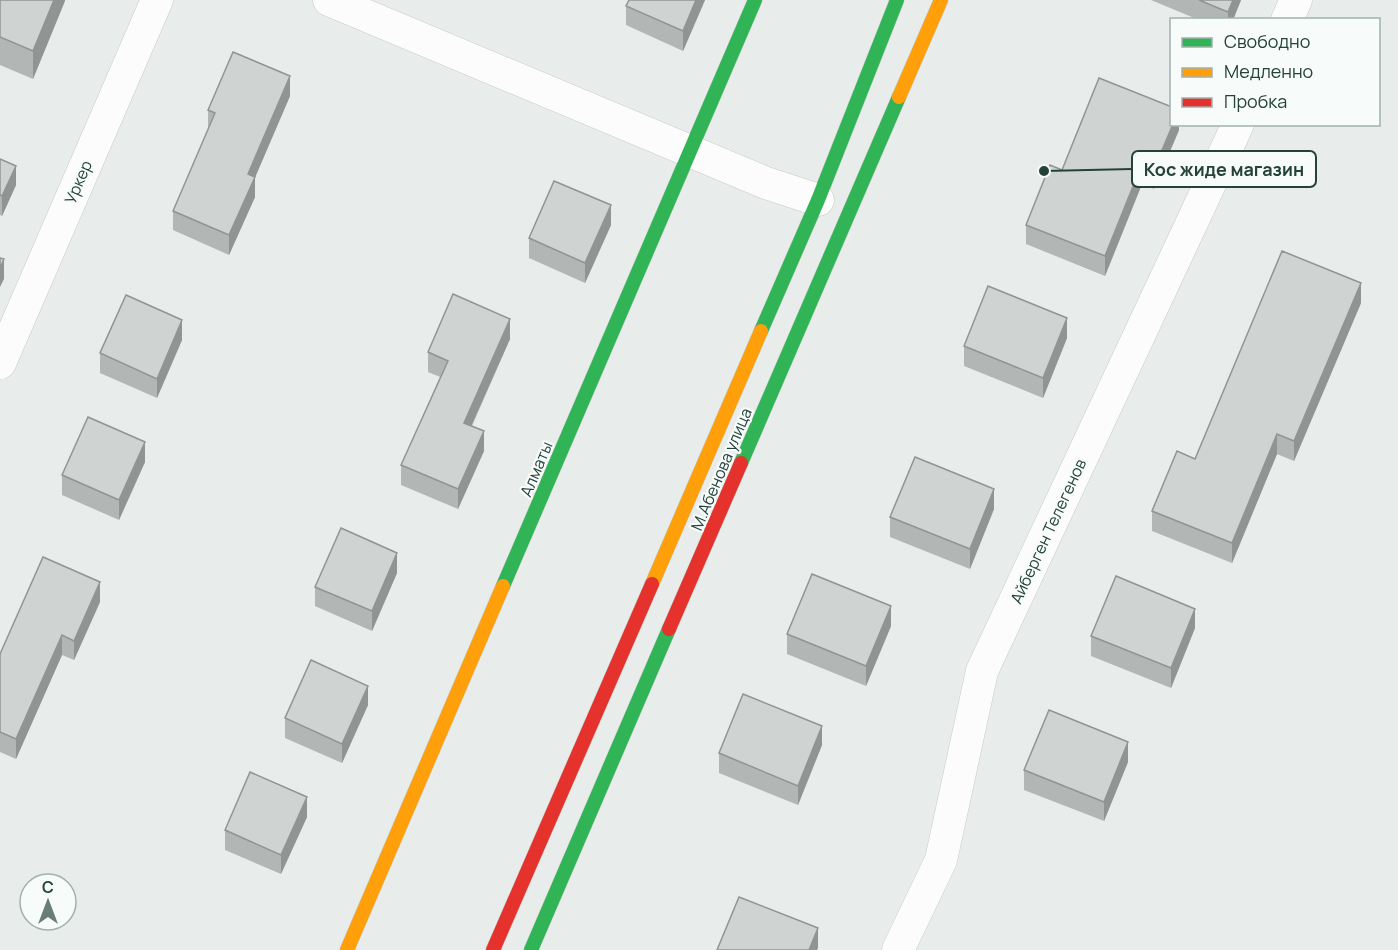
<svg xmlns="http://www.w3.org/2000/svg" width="1398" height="950" viewBox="0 0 1398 950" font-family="Manrope,sans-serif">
  <rect width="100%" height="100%" fill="#e8edeb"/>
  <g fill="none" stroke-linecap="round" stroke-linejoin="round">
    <defs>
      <g id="street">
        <path d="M329,0l437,183 52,17"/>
        <path d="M1287,20l9,-20"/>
        <path d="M0,363l157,-363"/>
        <path d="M898,950l43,-90 41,-189 256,-547"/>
      </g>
      <g id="fast">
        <path d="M761,331l57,-131 79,-200"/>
        <path d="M741,463l158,-366"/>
        <path d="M503,586l252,-586"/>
        <path d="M531,950l138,-321"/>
      </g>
      <g id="slow">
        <path d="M899,97l42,-97"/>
        <path d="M652,584l109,-253"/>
        <path d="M347,950l156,-364"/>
      </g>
      <g id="jam">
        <path d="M669,629l72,-166"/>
        <path d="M493,950l159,-366"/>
      </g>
    </defs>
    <!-- street casing -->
    <use href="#street" stroke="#c5cac8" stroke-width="33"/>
    <!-- fast casing -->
    <use href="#fast" stroke="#c3cbc8" stroke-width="15"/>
    <!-- slow casing -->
    <use href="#slow" stroke="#c3cbc8" stroke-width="15"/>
    <!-- jam casing -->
    <use href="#jam" stroke="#c3cbc8" stroke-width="15"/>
    <!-- street -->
    <use href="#street" stroke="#fcfcfc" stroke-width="32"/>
    <!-- fast -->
    <use href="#fast" stroke="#30b455" stroke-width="14"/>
    <!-- slow -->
    <use href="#slow" stroke="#ff9f0a" stroke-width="14"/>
    <!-- jam -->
    <use href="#jam" stroke="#e5322d" stroke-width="14"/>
  </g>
  <!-- wall -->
  <g fill="#b2b6b5">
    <path d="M0,0h65l-32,79 -33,-14z"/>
    <path d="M705,0l-22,51 -57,-26v-19z"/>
    <path d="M1151,0h90l-8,20h-34z"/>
    <path d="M290,96l-35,81v20l-26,58 -56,-25v-19l35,-81v-20z"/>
    <path d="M1179,124v6l-25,59 -12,-5 -37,92 -79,-32v-19l36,-55z"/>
    <path d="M0,159l16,26 -14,31 -2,-1z"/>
    <path d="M611,225l-26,58 -56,-25v-20z"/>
    <path d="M1361,303l-67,158 -17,-7 -45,109 -80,-32v-20l43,-52z"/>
    <path d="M1067,338l-24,60 -79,-32v-20z"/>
    <path d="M510,339l-38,87 12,25 -26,58 -57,-24v-20l39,-88 -12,-5v-20z"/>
    <path d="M182,340l-25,58 -57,-25v-20z"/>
    <path d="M145,462l-26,58 -57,-25v-20z"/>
    <path d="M994,509l-24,60 -80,-32v-20z"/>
    <path d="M397,573l-25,58 -57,-25v-19z"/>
    <path d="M100,602l-26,58 -12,-5 -46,104 -16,-7v-98z"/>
    <path d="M891,626l-25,60 -79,-32v-20z"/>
    <path d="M1195,628l-24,60 -80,-32v-20z"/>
    <path d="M368,705l-26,58 -57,-25v-20z"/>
    <path d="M822,745l-24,60 -79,-32v-20z"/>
    <path d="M1128,762l-24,59 -80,-31v-20z"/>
    <path d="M307,817l-26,57 -56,-24v-20z"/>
  </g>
  <!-- shaded-wall -->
  <g fill="#919493">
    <path d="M54,0h11v1l-32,78v-28z"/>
    <path d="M696,0h9l-22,51v-20z"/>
    <path d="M1233,0h8l-8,20h-5v-8z"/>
    <path d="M290,76v20l-42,98v-20z"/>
    <path d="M1173,124h6v6l-25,59v-20z"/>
    <path d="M1142,164v20l-37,92v-20z"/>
    <path d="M16,166v19l-14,31v-20z"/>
    <path d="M255,177v20l-26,58v-20z"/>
    <path d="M611,205v20l-26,58v-20z"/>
    <path d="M4,259v20l-4,8v-19z"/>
    <path d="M1361,283v20l-67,158v-20z"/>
    <path d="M1067,318v20l-24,60v-20z"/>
    <path d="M510,319v20l-46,103v-19z"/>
    <path d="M182,320v20l-25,58v-19z"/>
    <path d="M484,431v20l-26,58v-20z"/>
    <path d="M1277,434v20l-45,109v-20z"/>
    <path d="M145,442v20l-26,58v-20z"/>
    <path d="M994,489v20l-24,60v-20z"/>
    <path d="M397,553v20l-25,58v-20z"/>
    <path d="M100,582v20l-26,58v-19z"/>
    <path d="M891,606v20l-25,60v-20z"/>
    <path d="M1195,609v19l-24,60v-20z"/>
    <path d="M62,635v20l-46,104v-20z"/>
    <path d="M368,686v19l-26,58v-19z"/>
    <path d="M822,726v19l-24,60v-19z"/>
    <path d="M1128,742v20l-24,59v-19z"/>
    <path d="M307,797v20l-26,57v-19z"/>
    <path d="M818,928v20l-1,2h-8z"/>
  </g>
  <!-- building -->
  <g fill="#cfd4d2" stroke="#919493" stroke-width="1.5">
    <path d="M0,0h54l-21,51 -33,-14z"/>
    <path d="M629,0h67l-13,31 -57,-25z"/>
    <path d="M1199,0h34l-5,12z"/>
    <path d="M233,52l57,24 -42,98 7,3 -26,58 -56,-24 42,-98 -7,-3z"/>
    <path d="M1099,78l73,29v17h1l-19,45 -12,-5 -37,92 -79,-31 24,-60 12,5z"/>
    <path d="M0,159l16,7 -14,30 -2,-1z"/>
    <path d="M554,181l57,24 -26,58 -56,-25z"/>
    <path d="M1282,251l79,32 -67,158 -17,-7 -45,109 -80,-32 25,-60 18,8z"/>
    <path d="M0,258l4,1 -4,9z"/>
    <path d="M988,286l79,32 -24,60 -79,-32z"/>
    <path d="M453,294l57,25 -46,104 20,8 -26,58 -57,-24 47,-104 -20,-9z"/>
    <path d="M126,295l56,25 -25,59 -57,-26z"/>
    <path d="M88,417l57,25 -26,58 -57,-25z"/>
    <path d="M915,457l79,32 -24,60 -80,-32z"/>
    <path d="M341,528l56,25 -25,58 -57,-24z"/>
    <path d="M43,557l57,25 -26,59 -12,-6 -46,104 -16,-7v-78z"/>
    <path d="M812,574l79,32 -25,60 -79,-32z"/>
    <path d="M1116,576l79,33 -24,59 -80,-32z"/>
    <path d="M311,660l57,26 -26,58 -57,-26z"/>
    <path d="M743,694l79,32 -24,60 -79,-33z"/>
    <path d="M1049,710l79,32 -24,60 -80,-32z"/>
    <path d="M250,772l57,25 -26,58 -56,-25z"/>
    <path d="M739,897l79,31 -9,22h-92z"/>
  </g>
  <g text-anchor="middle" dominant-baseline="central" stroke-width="4.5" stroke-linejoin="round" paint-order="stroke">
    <!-- street labels -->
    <g font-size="16" fill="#24423a" stroke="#f7fbf9">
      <text transform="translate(78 182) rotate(-67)">Уркер</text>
      <text transform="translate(536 469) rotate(-67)">Алматы</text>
      <text transform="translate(721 469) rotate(-67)">М.Абенова улица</text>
      <text transform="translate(1048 531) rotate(-65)">Айберген Телегенов</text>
    </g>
  </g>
  <!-- callouts -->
  <path fill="none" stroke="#24423a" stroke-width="2" d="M1044 171L1132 169"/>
  <circle fill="#24423a" stroke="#f7fbf9" stroke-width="2" cx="1044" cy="171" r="6"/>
  <rect fill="#f7fbf9" stroke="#24423a" stroke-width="2" x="1132" y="151" width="184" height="36" rx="6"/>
  <g font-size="18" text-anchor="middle" font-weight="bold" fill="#24423a">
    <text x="1224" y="176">Кос жиде магазин</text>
  </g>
  <!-- legend -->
  <rect x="1170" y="18" width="210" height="108" fill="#f7fbf9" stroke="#a3b1ad" stroke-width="1.5"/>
  <rect x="1182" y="38" width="30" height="9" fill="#30b455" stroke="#a3b1ad" stroke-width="1.5"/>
  <text x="1224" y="48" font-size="18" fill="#24423a">Свободно</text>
  <rect x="1182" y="68" width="30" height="9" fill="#ff9f0a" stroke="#a3b1ad" stroke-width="1.5"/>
  <text x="1224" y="78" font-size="18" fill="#24423a">Медленно</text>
  <rect x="1182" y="98" width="30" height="9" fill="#e5322d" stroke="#a3b1ad" stroke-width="1.5"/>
  <text x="1224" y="108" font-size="18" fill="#24423a">Пробка</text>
  <!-- north arrow -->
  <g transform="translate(48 902)"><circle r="28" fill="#f7fbf9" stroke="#a3b1ad" stroke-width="1.5"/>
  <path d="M0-4.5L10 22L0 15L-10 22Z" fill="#697e78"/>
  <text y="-9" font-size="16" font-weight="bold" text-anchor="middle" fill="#24423a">С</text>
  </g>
</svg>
